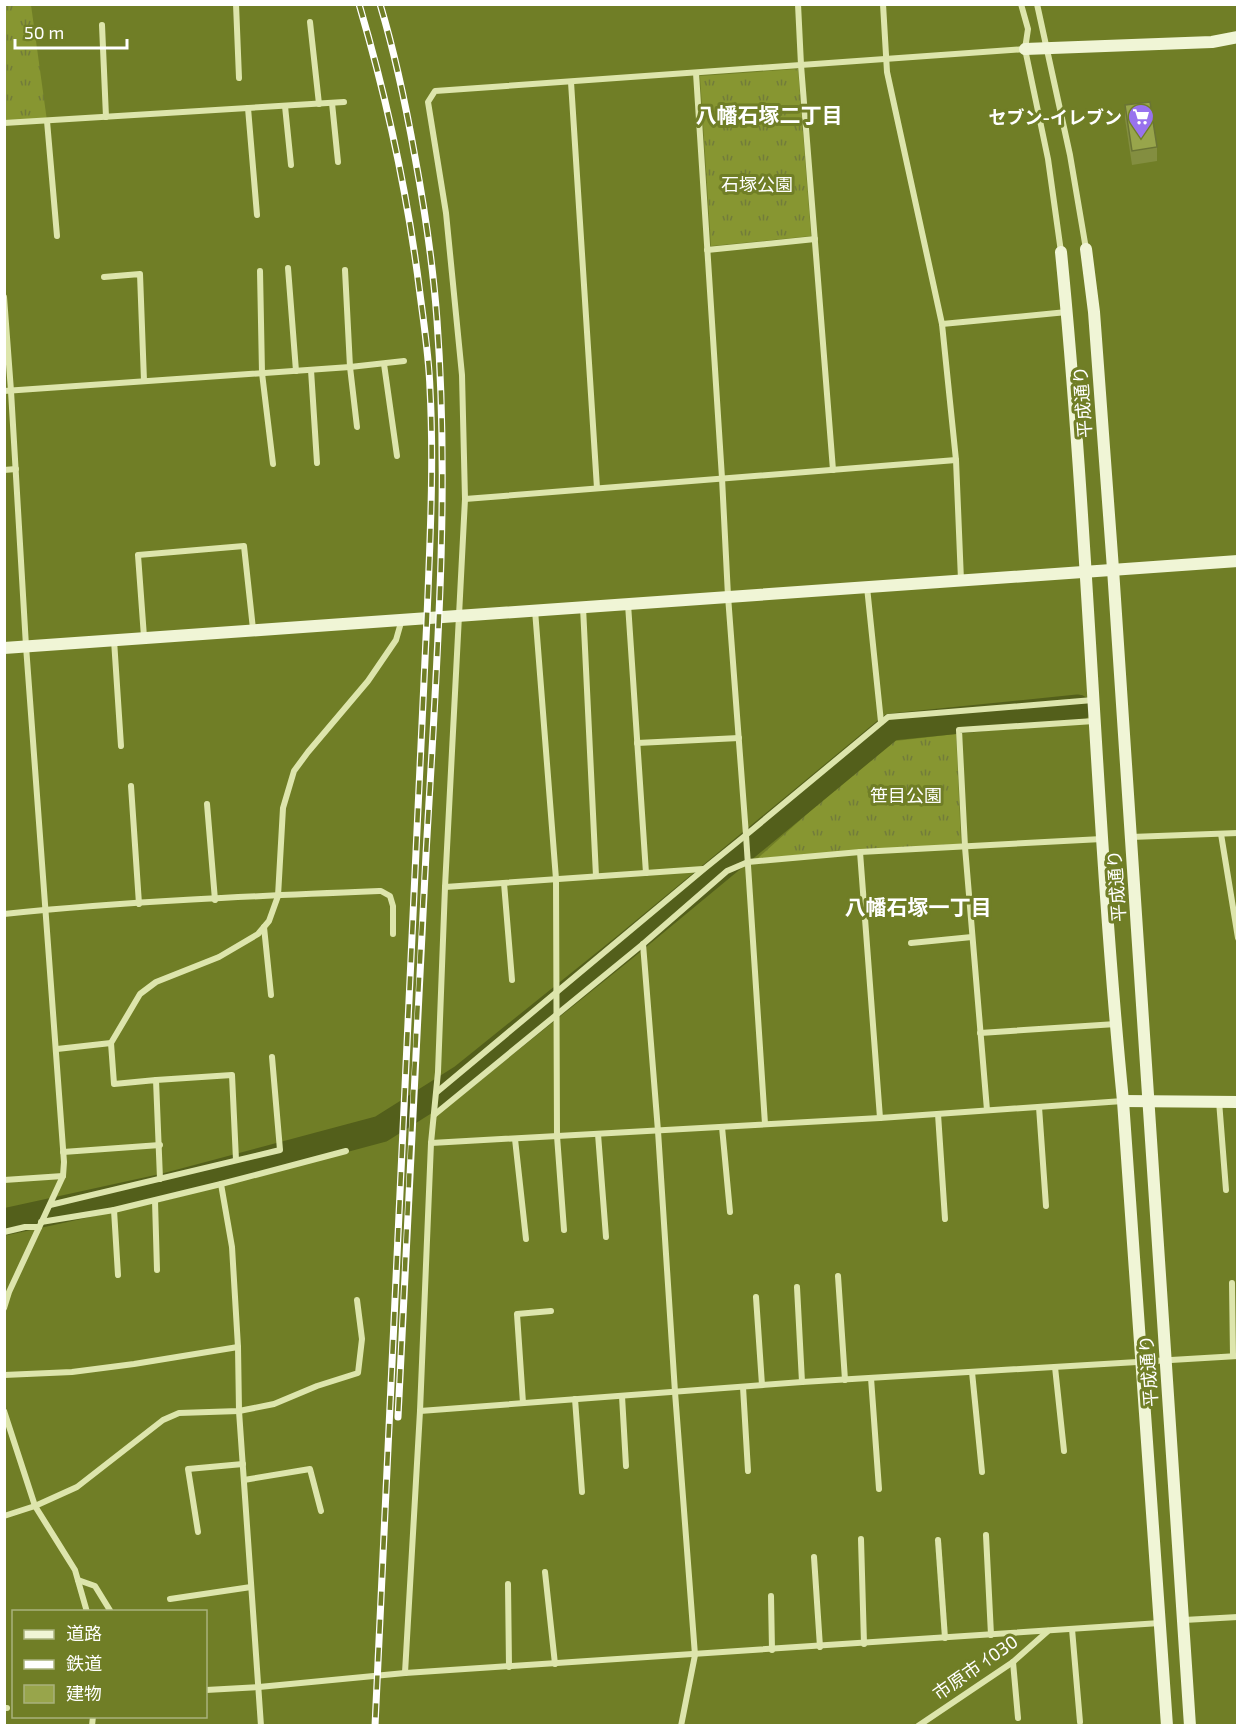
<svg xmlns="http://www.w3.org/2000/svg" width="1242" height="1730" viewBox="0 0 1242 1730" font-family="'Exo 2','Noto Sans JP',sans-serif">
  <defs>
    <pattern id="grass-tufts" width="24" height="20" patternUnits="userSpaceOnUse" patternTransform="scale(1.5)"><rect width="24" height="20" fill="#879631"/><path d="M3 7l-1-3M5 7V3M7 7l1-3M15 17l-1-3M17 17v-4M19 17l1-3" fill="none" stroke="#727c3a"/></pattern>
  </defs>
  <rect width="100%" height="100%" fill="#707e26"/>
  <!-- grass -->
  <g fill="url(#grass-tufts)">
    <path d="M5,5h26l16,116 -42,2z"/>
    <path d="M798,69l13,167 -100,10 -11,-170z"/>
    <path d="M956,734l5,110 -203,14 129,-116z"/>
  </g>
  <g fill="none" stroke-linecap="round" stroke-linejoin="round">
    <!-- river -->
    <path stroke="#535f1b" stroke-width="27" d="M4,1222l160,-35 217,-58 81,-51 163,-131 266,-220 187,-19"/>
    <!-- street -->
    <g stroke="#dde5ac" stroke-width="6">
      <path d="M236,4l3,74"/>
      <path d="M798,4l3,61 32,405"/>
      <path d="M883,4l4,68 55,252 14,136 5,120"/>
      <path d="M1021,4l7,25 -3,20 23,110 13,93"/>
      <path d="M1037,4l33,151 16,94"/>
      <path d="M310,22l9,82"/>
      <path d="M102,25l4,92"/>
      <path d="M696,73l26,405 6,118 18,239 19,289"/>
      <path d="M571,82l26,406"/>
      <path d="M332,103l6,59"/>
      <path d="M285,106l6,59"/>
      <path d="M248,108l9,107"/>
      <path d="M47,121l10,115"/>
      <path d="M4,123l340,-21"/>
      <path d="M707,250l108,-11"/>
      <path d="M288,268l8,103"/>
      <path d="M345,270l5,97 7,60"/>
      <path d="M260,271l2,102 11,91"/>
      <path d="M104,277l36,-3 4,107"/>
      <path d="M4,297l7,94 15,255 38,516 -1,14 -54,116 -5,16"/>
      <path d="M942,324l125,-12"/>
      <path d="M384,364l13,92"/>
      <path d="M311,370l6,93"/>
      <path d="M4,391l346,-24 54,-6"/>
      <path d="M4,470l12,-1"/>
      <path d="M465,499l491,-39"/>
      <path d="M867,587l14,135"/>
      <path d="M628,604l18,269"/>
      <path d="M583,607l13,269"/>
      <path d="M535,610l21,269 1,257 7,94"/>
      <path d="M144,637l-6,-82 106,-9 9,83"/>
      <path d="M114,640l7,106"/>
      <path d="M637,743l102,-5"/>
      <path d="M131,786l8,118"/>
      <path d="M207,804l8,96"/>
      <path d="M1221,834l17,104"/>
      <path d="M1131,837l107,-4"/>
      <path d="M860,852l20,266"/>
      <path d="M504,883l8,97"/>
      <path d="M445,887l258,-18"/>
      <path d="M4,914c126,-13 252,-18 377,-23l9,5 3,10v28"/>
      <path d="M264,927l7,68"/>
      <path d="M911,943l61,-6"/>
      <path d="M643,944l15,187 17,261 20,263 -14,71"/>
      <path d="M980,1033l136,-9"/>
      <path d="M57,1049l54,-6"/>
      <path d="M156,1080l76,-5 4,85"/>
      <path d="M437,1092l267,-223 42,-34 142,-118 205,-17"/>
      <path d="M1219,1101l7,89"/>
      <path d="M1039,1107l7,99"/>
      <path d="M987,1110l-22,-263 -6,-117 135,-9"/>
      <path d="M938,1114l7,105"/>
      <path d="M434,1115l209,-171 84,-73 21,-9 112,-10 242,-13"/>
      <path d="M722,1127l8,85"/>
      <path d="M598,1134l8,103"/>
      <path d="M515,1139l11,100"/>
      <path d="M431,1143l449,-25 243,-17"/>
      <path d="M63,1152l97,-7"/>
      <path d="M160,1179l-4,-99 -42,4 -3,-41 29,-49 16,-12 63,-25 39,-23 11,-13 9,-25 5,-88 11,-37 14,-19 60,-71 28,-41 6,-21"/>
      <path d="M4,1180l59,-4"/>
      <path d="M221,1184l11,63 6,100 1,64 22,315"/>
      <path d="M155,1201l2,69"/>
      <path d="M50,1205l230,-55 -8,-93"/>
      <path d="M114,1210l4,65"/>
      <path d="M41,1222l73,-12 107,-26 125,-33"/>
      <path d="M4,1232l21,-5h14"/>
      <path d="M838,1276l7,104"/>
      <path d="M1232,1283l1,73"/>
      <path d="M797,1287l5,95"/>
      <path d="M756,1297l6,88"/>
      <path d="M1055,1367l9,84"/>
      <path d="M972,1372l10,100"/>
      <path d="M4,1375l68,-3 62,-8 104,-17"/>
      <path d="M871,1378l8,111"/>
      <path d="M743,1387l5,84"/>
      <path d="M622,1396l4,70"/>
      <path d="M575,1399l7,93"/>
      <path d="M523,1403l-6,-89 34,-3"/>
      <path d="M4,1411l31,95 40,64 12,42"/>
      <path d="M420,1411l382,-29 436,-26"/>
      <path d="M244,1480l66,-11 11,42"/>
      <path d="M4,1516l31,-10 42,-19 86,-67 16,-7 60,-2 35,-7 43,-18 41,-13 4,-34 -5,-39"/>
      <path d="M198,1532l-10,-63 55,-5"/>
      <path d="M986,1535l5,100"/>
      <path d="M861,1539l3,105"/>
      <path d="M938,1540l7,98"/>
      <path d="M814,1557l6,90"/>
      <path d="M545,1572l10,92"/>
      <path d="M78,1580l17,6 16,26"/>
      <path d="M508,1584l1,83"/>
      <path d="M771,1596l1,54"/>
      <path d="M170,1599l81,-12"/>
      <path d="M1184,1620l54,-3"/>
      <path d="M1072,1629l8,93"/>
      <path d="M1013,1662l5,56"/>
      <path d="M405,1673l15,-262 11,-268 7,-71 7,-185 20,-388 -3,-124 -16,-162 -18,-111 7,-11 590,-42"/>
      <path d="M206,1690l53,-3 146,-14 755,-50"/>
      <path d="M4,1708h3"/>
      <path d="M92,1726l1,-10"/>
      <path d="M918,1726l95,-64 35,-31"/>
    </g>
    <!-- secondary -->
    <g stroke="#f0f5d6" stroke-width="12">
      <path d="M1025,49l187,-7 26,-5"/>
      <path d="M1086,249l8,63 19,257 77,1157"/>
      <path d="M1061,252c28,282 34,566 62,849l44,625"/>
      <path d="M4,648l1234,-87"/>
      <path d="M1123,1101l115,1"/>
    </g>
    <defs>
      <g id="rail">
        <path d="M359,4c28,95 49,192 61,290 4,31 9,63 10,95 4,76 0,152 -3,228l-52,1109"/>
        <path d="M380,4c15,50 26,102 35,153 10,54 18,108 22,163 13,178 -1,356 -11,534 -11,187 -19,375 -28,563"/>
      </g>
    </defs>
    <!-- rail casing -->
    <use href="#rail" stroke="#fff" stroke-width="7"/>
    <!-- rail -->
    <use href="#rail" stroke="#707e26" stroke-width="4.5" stroke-dasharray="14" stroke-linecap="butt"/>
  </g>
  <!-- wall -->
  <path fill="#838e40" d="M1125,105l32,42v14l-25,4 -7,-46z"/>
  <!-- building -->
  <path fill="#98a54b" stroke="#6a7434" stroke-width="1.5" d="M1150,102l7,45 -25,4 -7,-46z"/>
  <!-- icons -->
  <defs>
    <symbol id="supermarket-pin" viewBox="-11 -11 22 30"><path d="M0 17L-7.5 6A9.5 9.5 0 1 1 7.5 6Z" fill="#9872ee" stroke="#707e26"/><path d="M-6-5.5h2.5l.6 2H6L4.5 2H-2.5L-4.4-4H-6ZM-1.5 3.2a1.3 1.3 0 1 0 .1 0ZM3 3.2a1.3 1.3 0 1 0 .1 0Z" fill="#fff"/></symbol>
  </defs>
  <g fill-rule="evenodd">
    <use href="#supermarket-pin" x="1126" y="102" width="30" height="40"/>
  </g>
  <g text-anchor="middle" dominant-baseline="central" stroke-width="6" stroke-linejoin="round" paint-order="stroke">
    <!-- poi labels -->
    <g font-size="18" font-weight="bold" fill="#fff" stroke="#707e26" text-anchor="end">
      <text x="1122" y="117">セブン-イレブン</text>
    </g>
    <!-- park labels -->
    <g font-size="18" fill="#fff" stroke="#707e26">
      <text x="757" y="184">石塚公園</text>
      <text x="906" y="795">笹目公園</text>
    </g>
    <!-- street labels -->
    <g font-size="18" fill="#fff" stroke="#707e26">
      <text transform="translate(1082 402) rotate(-94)">平成通り</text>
      <text transform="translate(1116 886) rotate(-94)">平成通り</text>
      <text transform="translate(1148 1371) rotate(-94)">平成通り</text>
      <text transform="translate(975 1667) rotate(-35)">市原市 ｲ030</text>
    </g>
    <!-- quarter labels -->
    <g font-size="21" font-weight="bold" fill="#fff" stroke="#707e26">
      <text x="769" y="114">八幡石塚二丁目</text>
      <text x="918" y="906">八幡石塚一丁目</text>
    </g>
  </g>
  <!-- border -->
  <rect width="1242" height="1730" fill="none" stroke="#ffffff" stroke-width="12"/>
  <!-- legend -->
  <rect x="12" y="1610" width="195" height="108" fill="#707e26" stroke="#a9b27d" stroke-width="1.5"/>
  <rect x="24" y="1630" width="30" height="9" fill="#f0f5d6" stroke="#a9b27d" stroke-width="1.5"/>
  <text x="66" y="1640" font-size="18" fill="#ffffff">道路</text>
  <rect x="24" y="1660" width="30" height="9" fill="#ffffff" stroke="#a9b27d" stroke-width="1.5"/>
  <text x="66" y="1670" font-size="18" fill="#ffffff">鉄道</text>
  <rect x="24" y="1685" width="30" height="18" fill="#98a54b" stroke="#a9b27d" stroke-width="1.5"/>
  <text x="66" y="1700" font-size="18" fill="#ffffff">建物</text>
  <!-- scale -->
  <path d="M15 39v9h112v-9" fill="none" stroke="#ffffff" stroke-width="3"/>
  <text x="24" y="39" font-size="18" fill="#ffffff" stroke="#707e26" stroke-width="4.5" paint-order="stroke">50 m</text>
</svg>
